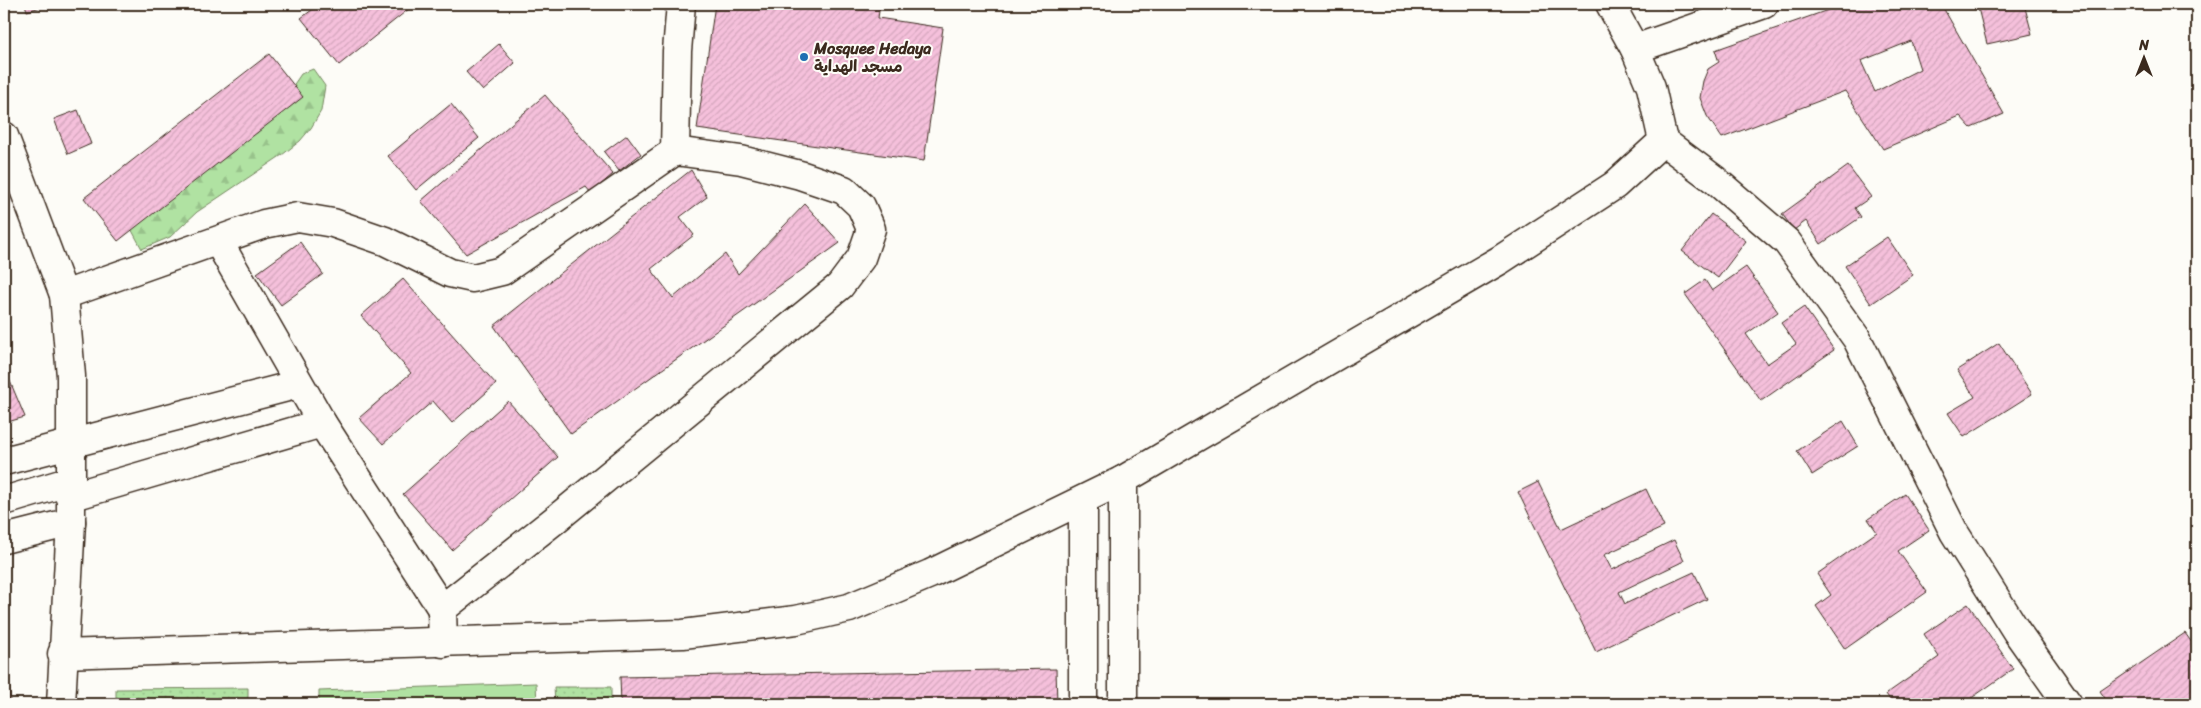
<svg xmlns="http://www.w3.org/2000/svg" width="2201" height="708" viewBox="0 0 2201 708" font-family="Sriracha,'Playpen Sans Arabic',sans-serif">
  <defs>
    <pattern id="forest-firs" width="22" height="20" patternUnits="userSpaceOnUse" patternTransform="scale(1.25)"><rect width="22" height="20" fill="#b0e2a2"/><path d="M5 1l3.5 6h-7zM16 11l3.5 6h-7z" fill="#98c28b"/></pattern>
    <pattern id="garden-dots" width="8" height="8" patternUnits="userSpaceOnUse" patternTransform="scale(1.25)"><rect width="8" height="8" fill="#b0e2a2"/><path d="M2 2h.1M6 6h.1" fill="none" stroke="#98c28b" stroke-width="1.8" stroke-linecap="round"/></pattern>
    <pattern id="building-hatch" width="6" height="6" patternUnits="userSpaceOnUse" patternTransform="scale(1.25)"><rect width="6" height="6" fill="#f5c0db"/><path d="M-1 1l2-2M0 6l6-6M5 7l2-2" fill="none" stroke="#d3a5bc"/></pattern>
  </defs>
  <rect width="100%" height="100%" fill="#fdfcf7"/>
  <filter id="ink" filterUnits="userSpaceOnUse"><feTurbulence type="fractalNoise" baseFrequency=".02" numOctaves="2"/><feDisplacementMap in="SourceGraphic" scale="10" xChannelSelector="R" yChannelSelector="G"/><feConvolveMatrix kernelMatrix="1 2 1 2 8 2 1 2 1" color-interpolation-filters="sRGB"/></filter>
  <g filter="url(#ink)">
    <!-- forest -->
    <path fill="url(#forest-firs)" stroke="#768660" d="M313,69l12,17 -4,25 -10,17 -11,13 -18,14 -85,57 -27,25 -28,12 -14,-26 152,-118 21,-31z"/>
    <!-- park -->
    <path fill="#b0e2a2" stroke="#768660" d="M536,683l1,21h-218v-13z"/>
    <!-- garden -->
    <g fill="url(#garden-dots)" stroke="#768660">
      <path d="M611,687v17h-56l-1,-17z"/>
      <path d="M248,688v16h-132v-15z"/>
    </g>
    <!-- building -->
    <g fill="url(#building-hatch)" stroke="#3b2a1e" fill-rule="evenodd">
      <path d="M25,4h18l1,2 -17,5z"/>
      <path d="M320,4h95l-76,61 -38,-47z"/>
      <path d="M715,4h165l-2,14 65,10 -19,133 -227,-32z"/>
      <path d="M1663,4h11l-8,5z"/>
      <path d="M1845,4h96l63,110 -33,14 -11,-12 -77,33 -38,-58 -123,47 -15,-22 -7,-18 3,-17 5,-12 11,-7 -4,-12zM1911,41l9,28 -45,23 -14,-31z"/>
      <path d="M1977,4h47l8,30 -45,10z"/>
      <path d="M499,44l16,19 -32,28 -17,-19z"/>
      <path d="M269,54l34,43 -185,144 -34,-43z"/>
      <path d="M545,95l68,79 -22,19 -5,-6 -120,67 -45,-53z"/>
      <path d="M451,104l28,34 -63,52 -28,-34z"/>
      <path d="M78,110l13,34 -23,10 -14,-35z"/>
      <path d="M627,135l14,19 -22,17 -15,-19z"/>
      <path d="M1848,166l23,31 -16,11 6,9 -40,27 -15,-23 -12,9 -12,-16z"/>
      <path d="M691,170l16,27 -27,20 14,18 -43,34 22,29 52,-44 13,20 67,-70 35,39 -269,191 -77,-108z"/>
      <path d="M1711,214l35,27 -28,37 -36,-27z"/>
      <path d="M1887,237l26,38 -42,29 -26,-38z"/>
      <path d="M300,242l23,32 -42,31 -24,-32z"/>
      <path d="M1746,267l32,45 -32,22 21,30 29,-20 -15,-21 23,-16 30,43 -73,51 -76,-107 20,-14 7,11z"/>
      <path d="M403,279l93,105 -44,39 -19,-22 -50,43 -24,-26 52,-45 -50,-57z"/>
      <path d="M1999,343l33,51 -68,43 -16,-24 27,-16 -18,-27z"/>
      <path d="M4,367l21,50 -21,6z"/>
      <path d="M508,401l50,56 -106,93 -49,-56z"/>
      <path d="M1843,421l15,25 -46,29 -15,-24z"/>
      <path d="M1538,482l23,47 85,-40 18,38 -60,28 8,15 62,-30 10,21 -65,31 6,12 69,-32 13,27 -111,53 -78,-160z"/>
      <path d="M1905,494l24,36 -31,21 29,41 -82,57 -29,-43 15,-11 -14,-21 60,-42 -9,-13z"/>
      <path d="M4,581h2l4,123h-6z"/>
      <path d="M1968,604l45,65 -50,35h-70l-7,-10 53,-37 -15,-23z"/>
      <path d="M2185,633l10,14 2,-1v56l-3,2h-85l-9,-13z"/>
      <path d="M1056,669l1,35h-436l-1,-27z"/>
    </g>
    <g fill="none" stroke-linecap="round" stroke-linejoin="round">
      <defs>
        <g id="minor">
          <path d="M1635,49l129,-45"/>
          <path d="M1663,141l52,39 72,62 70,97 97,193 63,100 51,72"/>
          <path d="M675,151l2,-100 4,-47"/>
          <path d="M218,241l104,182 120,186"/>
          <path d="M64,295l200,-71 34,-7 35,6 52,18 65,32 23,5 29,-7 173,-120 66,9 59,15 44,15 17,16 10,23 -10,29 -21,28 -284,233 -114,90 1,34"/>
          <path d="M4,461l295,-77"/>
          <path d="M70,497l252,-74"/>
          <path d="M1083,500v204"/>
          <path d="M4,501l67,-20"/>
          <path d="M4,539l67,-17"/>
          <path d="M62,654l621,-20 113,-14 53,-12 81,-34 193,-94 377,-220 115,-75 48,-44 -12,-54 -16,-38 -25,-45"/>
          <path d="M1123,704v-224"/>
        </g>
        <path id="major" d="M4,136l60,159 7,81v146l-10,182"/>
      </defs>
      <!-- minor casing -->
      <use href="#minor" stroke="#3b2a1e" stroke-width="31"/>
      <!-- major casing -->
      <use href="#major" stroke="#3b2a1e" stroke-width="31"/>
      <!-- minor -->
      <use href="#minor" stroke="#fdfcf7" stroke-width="28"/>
      <!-- major -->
      <use href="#major" stroke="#fdfcf7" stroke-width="28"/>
    </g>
  </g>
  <!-- markers -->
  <circle fill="#1f6fb2" stroke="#fdfcf7" stroke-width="2" cx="804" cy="57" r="5"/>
  <g text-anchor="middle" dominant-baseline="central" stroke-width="4" stroke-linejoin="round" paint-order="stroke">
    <!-- poi labels -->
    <g font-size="16" font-weight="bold" fill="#3b2a1e" stroke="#fdfcf7" text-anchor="start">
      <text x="814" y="48">Mosquee Hedaya<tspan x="814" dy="18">مسجد الهداية</tspan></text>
    </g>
  </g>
  <!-- margin -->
  <rect width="2201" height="708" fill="none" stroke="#fdfcf7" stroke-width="20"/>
  <rect x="10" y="10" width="2181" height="688" fill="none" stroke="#3b2a1e" stroke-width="2" filter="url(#ink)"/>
  <!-- north arrow -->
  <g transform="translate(2144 58)" stroke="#fdfcf7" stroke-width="4" paint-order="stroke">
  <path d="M0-4L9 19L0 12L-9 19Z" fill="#3b2a1e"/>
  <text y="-8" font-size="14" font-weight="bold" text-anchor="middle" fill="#3b2a1e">N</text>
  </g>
</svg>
